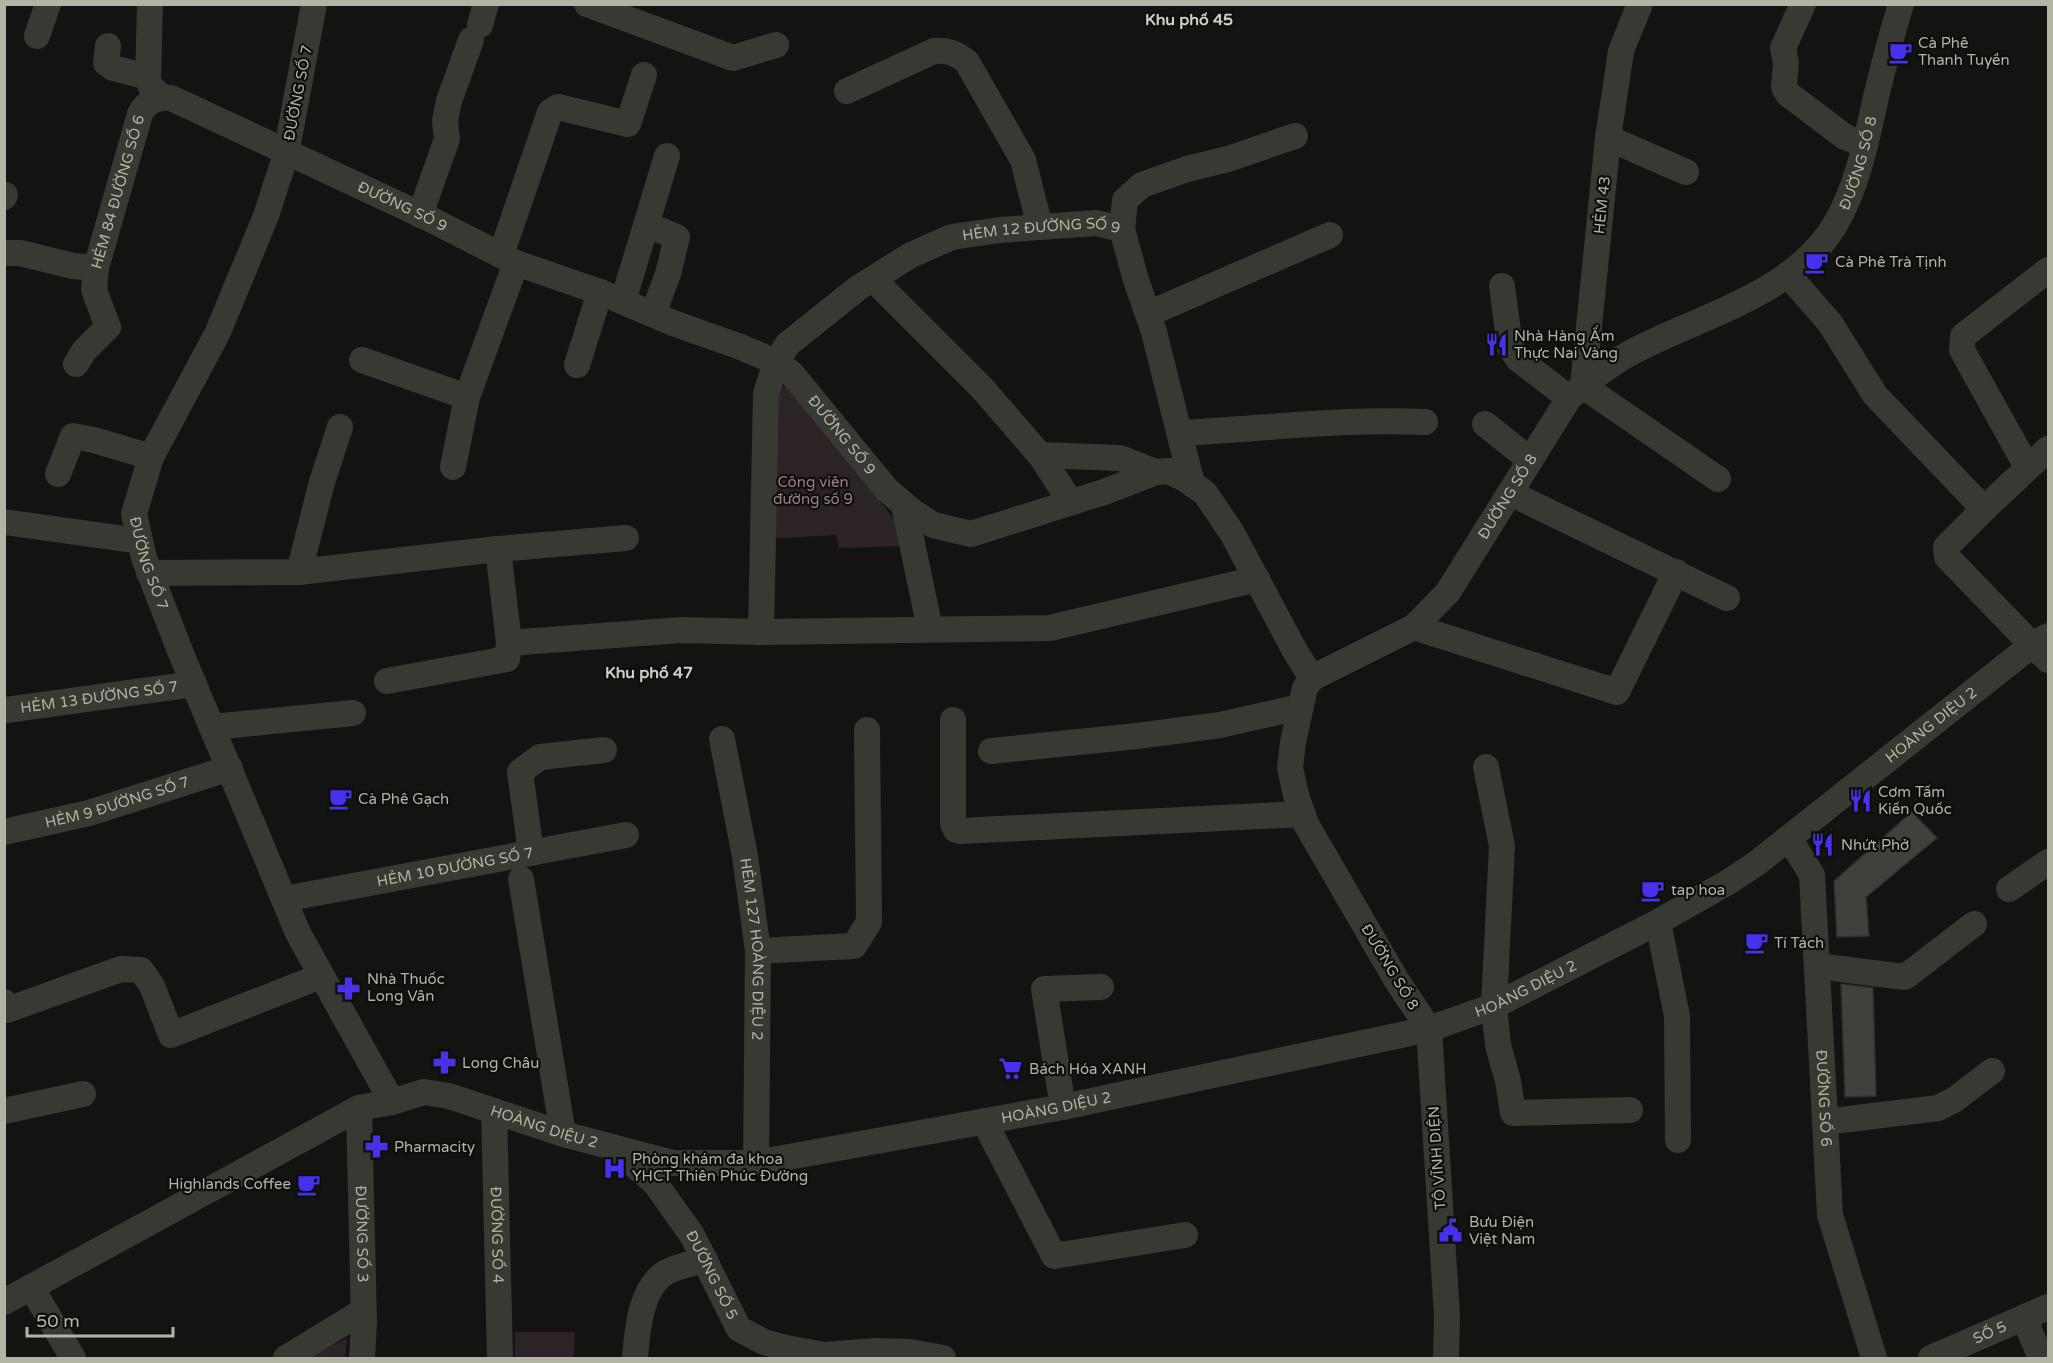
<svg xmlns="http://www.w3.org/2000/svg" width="2053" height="1363" viewBox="0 0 2053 1363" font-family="'Varela Round',sans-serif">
  <rect width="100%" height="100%" fill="#131412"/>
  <!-- green -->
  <g fill="#2b2326">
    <path d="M778,386l10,1 107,133 12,26 -68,2 -3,-13 -68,4z"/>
    <path d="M515,1332h60l-1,26h-59z"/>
    <path d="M347,1338l-2,20h-37z"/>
  </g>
  <!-- building -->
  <g fill="#40413c" stroke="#2e302c" stroke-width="1.5">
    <path d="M1912,812l25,26 -71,59 3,39 -32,1 -3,-56z"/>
    <path d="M1841,984l32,4 3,108 -31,1z"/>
  </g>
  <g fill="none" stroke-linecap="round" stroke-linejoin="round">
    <!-- minor -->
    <g stroke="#373933" stroke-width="26">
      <path d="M150,4l-2,76 3,7 11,10"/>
      <path id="s1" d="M314,4l-28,150 -20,62 -49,118 -66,123 -17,57 10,44 38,98 116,277 94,169"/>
      <path d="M587,4l146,54 43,-13"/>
      <path d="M1640,4l-19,47 -13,87 -25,248 135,93"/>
      <path d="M1803,4l-20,44 3,15 -2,24 4,7 57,43 20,8"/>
      <path d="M480,25l6,-21"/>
      <path d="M37,36l11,-32"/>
      <path d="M108,46l-2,17 7,5 35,9"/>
      <path d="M847,91l87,-40c14,-1 22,2 33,11l56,98 17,67"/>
      <path d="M1608,138l78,34"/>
      <path d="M4,197l1,-2"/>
      <path d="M420,215l27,-76 -2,-18 4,-20 22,-61"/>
      <path d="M647,225l30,12 -9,37 -15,40"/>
      <path d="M1122,229l3,-29 17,-15 45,-16 41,-10 67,-23"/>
      <path d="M4,253h16l53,13 23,2"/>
      <path d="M501,255l49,-143 8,-5 70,17 16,-49"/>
      <path d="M1788,275l42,48 45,72 109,114"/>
      <path d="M873,279l109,109 58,67 30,46"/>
      <path d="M1502,286l8,61 8,12 51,39"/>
      <path d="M623,301l44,-145"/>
      <path d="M1148,314l182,-79"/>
      <path d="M362,360l105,37"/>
      <path id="s2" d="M76,364l8,-13 24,-24 -14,-37 2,-22 44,-154c7,-13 16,-17 31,-16l259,121 86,44 84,29 73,31 65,23 38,16 16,12 95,116 25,21 21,14 38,9 133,-42 52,-20 13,-1 16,8 20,14 27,40 63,118 17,27"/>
      <path d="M577,365l23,-73"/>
      <path d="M1485,424l45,36"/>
      <path d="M1180,433c82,-4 163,-15 245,-11"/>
      <path d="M2048,449l-64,60 -38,38 1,10 85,88 16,15"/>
      <path d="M1040,455l80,3 36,14"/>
      <path d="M453,467l14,-70 49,-134"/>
      <path d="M2027,467l-65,-117 1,-14 85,-66"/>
      <path d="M58,474l15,-38 21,4 57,17"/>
      <path d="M1510,493l217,105"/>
      <path d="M904,505l26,124"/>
      <path d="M4,522l136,19"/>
      <path d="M299,572l23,-90 18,-55"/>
      <path d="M149,573l150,-1 199,-23 128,-11"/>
      <path d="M1414,627l203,65 59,-120"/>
      <path id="s3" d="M761,632l5,-238 10,-32 12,-18 70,-56 53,-33 41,-18 48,-7 96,-7 26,6 14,51 18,52 38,152"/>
      <path d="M509,643l172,-13 80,2 289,-4 207,-49"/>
      <path d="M387,681l120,-22 2,-16 -11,-94"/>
      <path id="s4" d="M6,710l188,-26"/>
      <path d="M953,720v104l3,6 4,1 343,-17"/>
      <path d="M212,727l141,-14"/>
      <path id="s5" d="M722,739l23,117 13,95 -2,212"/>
      <path d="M991,751l146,-15 83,-11 80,-18"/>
      <path d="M1486,767l16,79 -8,160 4,39 10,36 5,32 117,-3"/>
      <path id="s6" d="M4,832l85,-19 141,-45"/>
      <path id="s7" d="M1789,838l23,37 18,340 44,143"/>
      <path d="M531,853l-11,-81 20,-15 64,-7"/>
      <path d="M521,879l42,255"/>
      <path d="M2009,889l39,-27"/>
      <path id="s8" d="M284,899l342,-64"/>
      <path d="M1658,922l19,94 1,124"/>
      <path d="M758,951l96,-5 15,-24 -2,-192"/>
      <path d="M1817,966l88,11 69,-53"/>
      <path d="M4,1002l3,8 114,-41 20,1 11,16 19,49 150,-59"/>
      <path d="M1063,1107l-19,-118 57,-2"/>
      <path id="s9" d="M359,1108l5,215 -2,35"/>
      <path d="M4,1111l79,-17"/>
      <path id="s10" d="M494,1111l6,247"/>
      <path d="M984,1121l70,135 131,-21"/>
      <path d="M1825,1122l113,-14 16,-8 38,-29"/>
      <path id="s11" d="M619,1152l36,31 37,52 47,94 25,13 22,6 39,7 50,-4 35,1 33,6"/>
      <path d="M31,1287l42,71"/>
      <path id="s12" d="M4,1302l355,-194 33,-6 32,-10 25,4 114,38 110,29h83l307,-56 366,-78 65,-23 164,-84 72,-41 27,-18 275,-218 16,-9"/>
      <path d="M2024,1318l17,40"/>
      <path d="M286,1358l77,-47"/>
      <path d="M635,1358c2,-26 5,-69 30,-85 9,-6 29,-10 40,-13"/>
      <path id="s13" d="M1446,1358l1,-42 -18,-287 -32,-48 -91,-157 -10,-29 -6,-27 3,-26 12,-54 7,-10 102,-51 34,-35 121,-194c20,-18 39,-33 63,-46 68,-36 163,-58 204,-129 23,-40 31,-87 41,-130 7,-30 15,-59 24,-89"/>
      <path id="s14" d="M1931,1358l117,-51"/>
    </g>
  </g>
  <!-- icons -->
  <defs>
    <symbol id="cafe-bare" viewBox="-9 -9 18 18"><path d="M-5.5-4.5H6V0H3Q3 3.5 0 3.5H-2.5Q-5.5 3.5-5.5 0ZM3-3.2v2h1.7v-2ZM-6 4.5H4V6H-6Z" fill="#4631ed" stroke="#0e0f0d" stroke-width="2.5" paint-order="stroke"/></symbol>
    <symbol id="restaurant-bare" viewBox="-9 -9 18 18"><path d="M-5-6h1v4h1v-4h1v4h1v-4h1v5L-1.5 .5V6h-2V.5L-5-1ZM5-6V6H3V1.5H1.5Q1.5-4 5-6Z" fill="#4631ed" stroke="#0e0f0d" stroke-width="2.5" paint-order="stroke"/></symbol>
    <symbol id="pharmacy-bare" viewBox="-9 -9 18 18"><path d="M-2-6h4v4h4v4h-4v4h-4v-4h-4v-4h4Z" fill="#4631ed" stroke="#0e0f0d" stroke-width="2.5" paint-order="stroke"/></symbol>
    <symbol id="supermarket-bare" viewBox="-9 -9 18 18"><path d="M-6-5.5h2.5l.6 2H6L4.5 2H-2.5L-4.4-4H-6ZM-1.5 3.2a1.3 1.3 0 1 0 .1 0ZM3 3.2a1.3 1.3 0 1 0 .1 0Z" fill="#4631ed" stroke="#0e0f0d" stroke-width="2.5" paint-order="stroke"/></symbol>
    <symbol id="hospital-bare" viewBox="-9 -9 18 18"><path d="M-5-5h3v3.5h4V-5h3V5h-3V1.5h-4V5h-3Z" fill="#4631ed" stroke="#0e0f0d" stroke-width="2.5" paint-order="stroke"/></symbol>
    <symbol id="civic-bare" viewBox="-9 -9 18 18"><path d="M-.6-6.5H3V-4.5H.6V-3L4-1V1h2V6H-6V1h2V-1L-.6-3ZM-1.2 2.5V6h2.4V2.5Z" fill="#4631ed" stroke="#0e0f0d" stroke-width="2.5" paint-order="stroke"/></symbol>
  </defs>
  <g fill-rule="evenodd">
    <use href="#cafe-bare" x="1884" y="36" width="33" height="33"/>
    <use href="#cafe-bare" x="1800" y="246" width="33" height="33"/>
    <use href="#restaurant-bare" x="1480" y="328" width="33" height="33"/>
    <use href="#cafe-bare" x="324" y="782" width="33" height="33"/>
    <use href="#restaurant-bare" x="1844" y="784" width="33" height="33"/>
    <use href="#restaurant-bare" x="1806" y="828" width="33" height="33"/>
    <use href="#cafe-bare" x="1636" y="874" width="33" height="33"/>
    <use href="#cafe-bare" x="1740" y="926" width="33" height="33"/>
    <use href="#pharmacy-bare" x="332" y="972" width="33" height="33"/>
    <use href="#pharmacy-bare" x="428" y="1046" width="33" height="33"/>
    <use href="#supermarket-bare" x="994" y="1052" width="33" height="33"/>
    <use href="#pharmacy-bare" x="360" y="1130" width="33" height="33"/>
    <use href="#hospital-bare" x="598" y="1152" width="33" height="33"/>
    <use href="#cafe-bare" x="292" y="1168" width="33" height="33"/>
    <use href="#civic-bare" x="1434" y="1214" width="33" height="33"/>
  </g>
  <g text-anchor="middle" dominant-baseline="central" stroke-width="4.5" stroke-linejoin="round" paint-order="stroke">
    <!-- poi labels -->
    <g font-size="15" fill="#b2b4a4" stroke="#0e0f0d" text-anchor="start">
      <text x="1918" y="43">Cà Phê<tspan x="1918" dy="17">Thanh Tuyền</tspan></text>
      <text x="1835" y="262">Cà Phê Trà Tịnh</text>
      <text x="1514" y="336">Nhà Hàng Ẩm<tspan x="1514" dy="17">Thực Nai Vàng</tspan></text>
      <text x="1878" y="792">Cơm Tấm<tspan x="1878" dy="17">Kiến Quốc</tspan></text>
      <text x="358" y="799">Cà Phê Gạch</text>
      <text x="1841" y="845">Nhứt Phở</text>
      <text x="1671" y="890">tap hoa</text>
      <text x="1774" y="943">Tí Tách</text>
      <text x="367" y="979">Nhà Thuốc<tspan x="367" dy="17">Long Vân</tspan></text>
      <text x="462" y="1063">Long Châu</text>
      <text x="1029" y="1069">Bách Hóa XANH</text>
      <text x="394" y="1147">Pharmacity</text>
      <text x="632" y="1159">Phòng khám đa khoa<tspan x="632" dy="17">YHCT Thiên Phúc Đường</tspan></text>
      <text x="291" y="1184" text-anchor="end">Highlands Coffee</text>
      <text x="1469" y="1222">Bưu Điện<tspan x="1469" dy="17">Việt Nam</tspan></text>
    </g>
    <!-- street labels -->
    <g font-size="15" fill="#b2b4a4" stroke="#0e0f0d">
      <text transform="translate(298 93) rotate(-79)">ĐƯỜNG SỐ 7</text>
      <text stroke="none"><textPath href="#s13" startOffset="1500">ĐƯỜNG SỐ 8</textPath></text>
      <text stroke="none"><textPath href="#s2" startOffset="190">HẺM 84 ĐƯỜNG SỐ 6</textPath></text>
      <text transform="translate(1602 205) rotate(-84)">HẺM 43</text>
      <text stroke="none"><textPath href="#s2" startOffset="564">ĐƯỜNG SỐ 9</textPath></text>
      <text stroke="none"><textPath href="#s3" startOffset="580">HẺM 12 ĐƯỜNG SỐ 9</textPath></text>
      <text stroke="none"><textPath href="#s2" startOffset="1068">ĐƯỜNG SỐ 9</textPath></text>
      <text stroke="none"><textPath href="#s13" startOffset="996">ĐƯỜNG SỐ 8</textPath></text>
      <text stroke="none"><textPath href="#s1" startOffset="596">ĐƯỜNG SỐ 7</textPath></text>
      <text stroke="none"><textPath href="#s4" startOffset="94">HẺM 13 ĐƯỜNG SỐ 7</textPath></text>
      <text stroke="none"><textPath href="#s12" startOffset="2091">HOÀNG DIỆU 2</textPath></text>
      <text stroke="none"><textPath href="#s6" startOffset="117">HẺM 9 ĐƯỜNG SỐ 7</textPath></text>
      <text stroke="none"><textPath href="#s8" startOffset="174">HẺM 10 ĐƯỜNG SỐ 7</textPath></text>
      <text stroke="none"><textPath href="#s5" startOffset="213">HẺM 127 HOÀNG DIỆU 2</textPath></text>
      <text transform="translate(1390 967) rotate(59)">ĐƯỜNG SỐ 8</text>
      <text stroke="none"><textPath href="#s12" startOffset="1605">HOÀNG DIỆU 2</textPath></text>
      <text stroke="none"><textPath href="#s7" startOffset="267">ĐƯỜNG SỐ 6</textPath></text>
      <text stroke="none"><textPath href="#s12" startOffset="1119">HOÀNG DIỆU 2</textPath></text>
      <text stroke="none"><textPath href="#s12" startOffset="597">HOÀNG DIỆU 2</textPath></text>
      <text transform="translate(1437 1158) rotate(-94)">TÔ VĨNH DIỆN</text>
      <text stroke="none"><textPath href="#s9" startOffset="126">ĐƯỜNG SỐ 3</textPath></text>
      <text stroke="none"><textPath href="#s10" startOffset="124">ĐƯỜNG SỐ 4</textPath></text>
      <text stroke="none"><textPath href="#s11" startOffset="156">ĐƯỜNG SỐ 5</textPath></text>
      <text stroke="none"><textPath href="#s14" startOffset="64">SỐ 5</textPath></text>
    </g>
    <!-- park labels -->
    <g font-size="15" fill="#9f7b8d" stroke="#0e0f0d">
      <text x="813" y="482">Công viên<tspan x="813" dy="17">đường số 9</tspan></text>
    </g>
    <!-- neighbourhood labels -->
    <g font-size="16" font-weight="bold" fill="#ced0c5" stroke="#0e0f0d">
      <text x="1189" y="20">Khu phố 45</text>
      <text x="649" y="673">Khu phố 47</text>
    </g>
  </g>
  <!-- border -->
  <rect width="2053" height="1363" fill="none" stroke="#b2b4a4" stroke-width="12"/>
  <!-- scale -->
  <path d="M27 1327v9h146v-9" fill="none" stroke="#b2b4a4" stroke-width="3"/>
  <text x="36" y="1327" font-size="18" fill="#b2b4a4" stroke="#0e0f0d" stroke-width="4.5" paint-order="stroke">50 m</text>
</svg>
